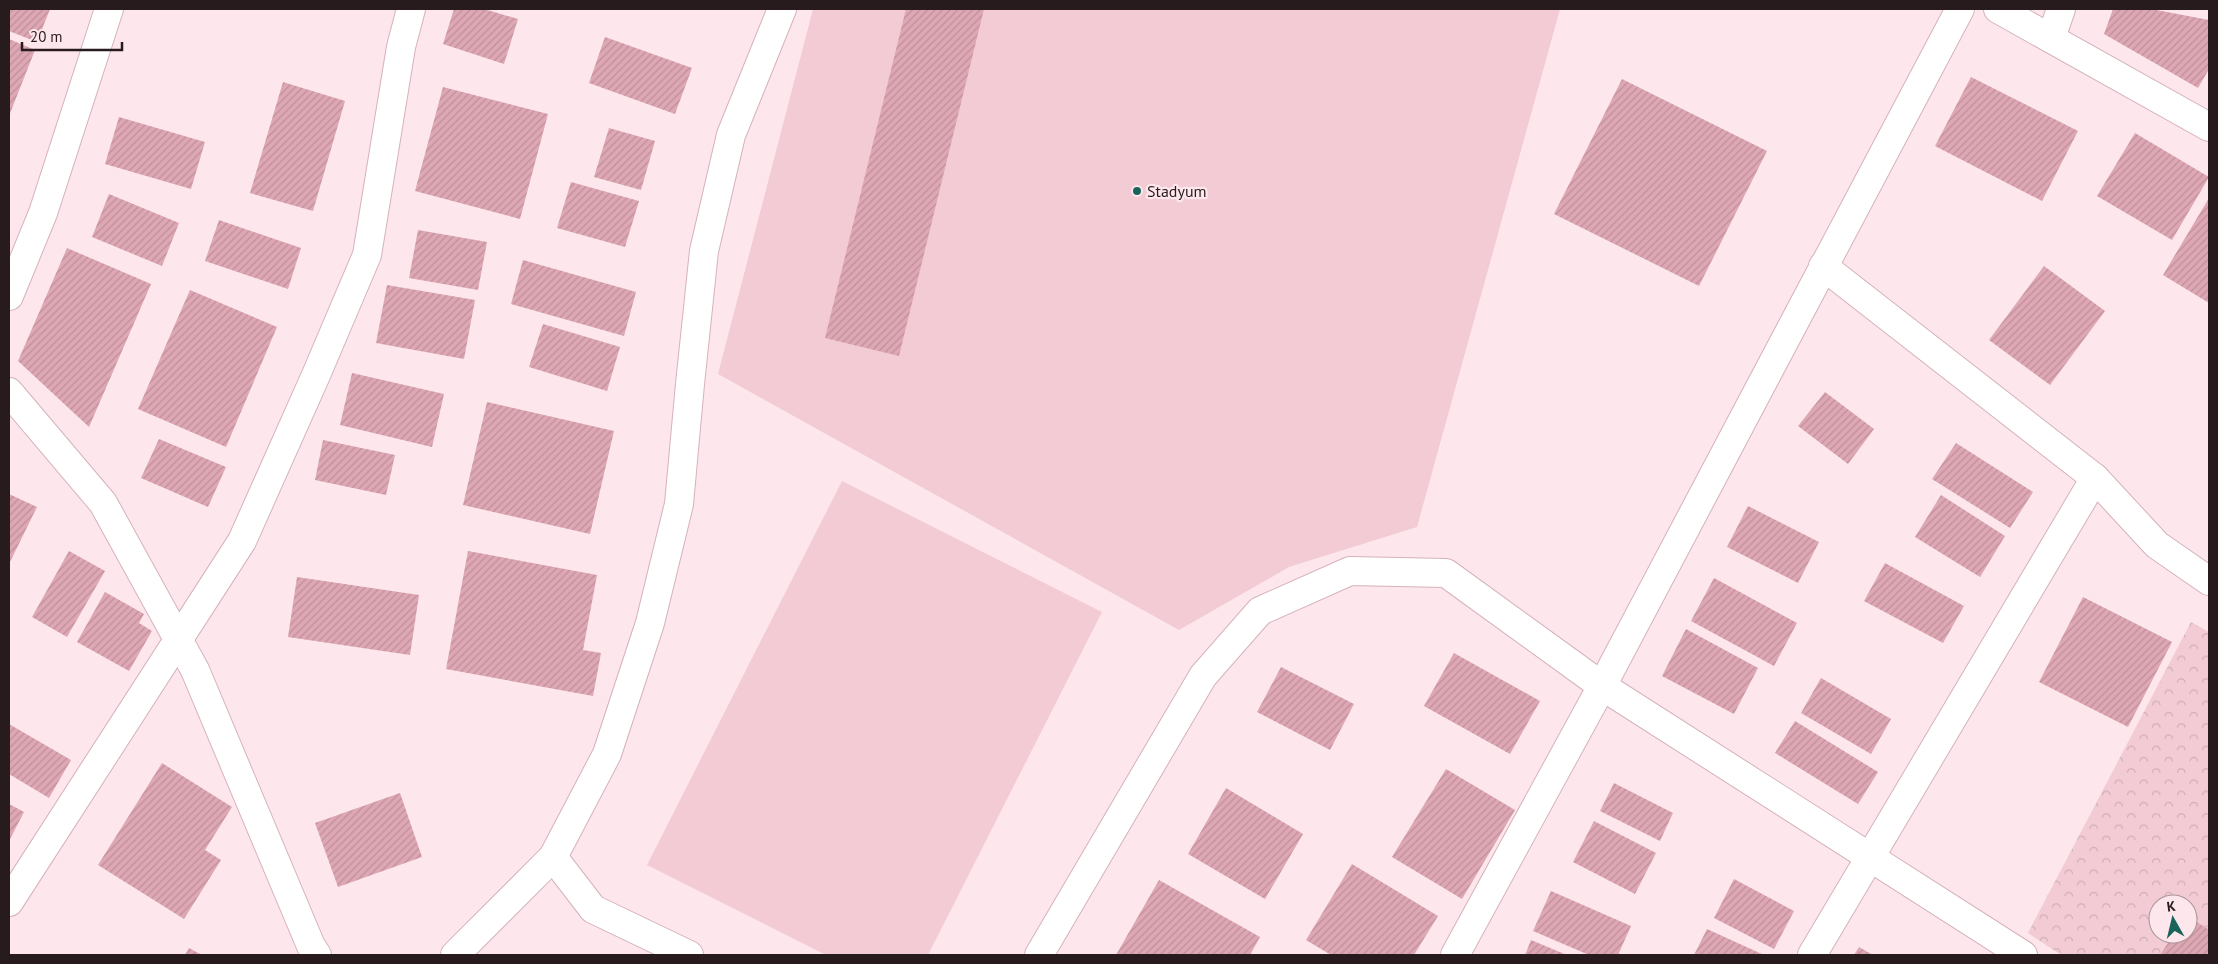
<svg xmlns="http://www.w3.org/2000/svg" width="2218" height="964" viewBox="0 0 2218 964" font-family="'PT Sans',sans-serif">
  <defs>
    <pattern id="forest-crowns" width="20" height="18" patternUnits="userSpaceOnUse" patternTransform="scale(1.25)"><rect width="20" height="18" fill="#f2cbd4"/><path d="M2 6a3 3 0 1 1 6 0M12 15a3 3 0 1 1 6 0" fill="none" stroke="#d0aeb6"/></pattern>
    <pattern id="building-hatch" width="6" height="6" patternUnits="userSpaceOnUse" patternTransform="scale(1.25)"><rect width="6" height="6" fill="#dea7b4"/><path d="M-1 1l2-2M0 6l6-6M5 7l2-2" fill="none" stroke="#be8f9a"/></pattern>
  </defs>
  <rect width="100%" height="100%" fill="#fde7ec"/>
  <!-- grass -->
  <g fill="#f2cbd4">
    <path d="M813,9h747l-143,518 -128,40 -110,63 -461,-256z"/>
    <path d="M842,481l260,131 -174,343h-102l-179,-90z"/>
  </g>
  <!-- forest -->
  <path fill="url(#forest-crowns)" fill-rule="evenodd" d="M2191,622l18,10v323h-148l-33,-22zM2158,904h30v30h-30z"/>
  <!-- building -->
  <g fill="url(#building-hatch)">
    <path d="M9,9h41l-13,33 -28,-11z"/>
    <path d="M454,9h30l34,10 -14,45 -61,-20z"/>
    <path d="M906,9h78l-85,347 -74,-18z"/>
    <path d="M2113,9h38l58,11v49l-11,19 -94,-54z"/>
    <path d="M605,37l87,31 -17,46 -86,-31z"/>
    <path d="M9,39l26,11 -26,66z"/>
    <path d="M1971,77l107,54 -36,70 -107,-55z"/>
    <path d="M1622,79l145,72 -68,135 -145,-72z"/>
    <path d="M283,82l62,19 -32,110 -63,-18z"/>
    <path d="M443,87l105,27 -28,105 -105,-28z"/>
    <path d="M119,117l86,25 -14,47 -86,-25z"/>
    <path d="M609,128l46,13 -14,49 -47,-13z"/>
    <path d="M2135,133l74,44 -37,63 -75,-44z"/>
    <path d="M571,182l68,19 -14,46 -68,-19z"/>
    <path d="M109,194l70,29 -17,43 -70,-29z"/>
    <path d="M2209,198v105l-46,-28z"/>
    <path d="M219,220l82,28 -13,41 -83,-28z"/>
    <path d="M418,230l69,12 -9,48 -69,-12z"/>
    <path d="M67,248l84,36 -62,143 -71,-66z"/>
    <path d="M523,260l113,32 -12,44 -113,-32z"/>
    <path d="M2044,266l61,45 -55,74 -61,-45z"/>
    <path d="M387,285l88,15 -11,59 -88,-16z"/>
    <path d="M190,290l87,37 -51,120 -88,-38z"/>
    <path d="M543,324l77,23 -13,44 -78,-24z"/>
    <path d="M352,373l92,21 -12,53 -92,-22z"/>
    <path d="M1825,392l49,37 -26,35 -50,-38z"/>
    <path d="M487,402l127,29 -24,103 -127,-29z"/>
    <path d="M159,439l67,28 -18,40 -67,-29z"/>
    <path d="M323,440l72,15 -9,40 -71,-15z"/>
    <path d="M1956,443l77,49 -23,36 -78,-49z"/>
    <path d="M9,494l28,13 -28,57z"/>
    <path d="M1941,495l64,41 -25,41 -65,-40z"/>
    <path d="M1748,506l71,36 -21,41 -71,-36z"/>
    <path d="M69,551l36,20 -38,66 -35,-20z"/>
    <path d="M468,551l129,24 -14,75 18,3 -8,43 -147,-27z"/>
    <path d="M1885,563l79,43 -21,37 -79,-42z"/>
    <path d="M297,577l122,18 -9,60 -122,-18z"/>
    <path d="M1714,578l83,45 -23,43 -83,-45z"/>
    <path d="M105,592l39,22 -5,9 13,8 -23,40 -52,-29z"/>
    <path d="M2083,597l89,45 -44,85 -89,-45z"/>
    <path d="M1686,629l72,39 -24,46 -72,-38z"/>
    <path d="M1454,653l86,48 -30,53 -86,-48z"/>
    <path d="M1281,667l73,37 -24,46 -73,-38z"/>
    <path d="M1821,678l70,41 -20,35 -70,-41z"/>
    <path d="M1795,721l83,51 -20,32 -83,-51z"/>
    <path d="M9,724l62,36 -22,38 -40,-24z"/>
    <path d="M162,763l70,44 -27,43 16,10 -37,59 -86,-54z"/>
    <path d="M1446,769l69,41 -53,89 -70,-42z"/>
    <path d="M1614,783l59,30 -13,28 -60,-30z"/>
    <path d="M1226,788l77,46 -38,65 -77,-45z"/>
    <path d="M400,793l22,64 -84,30 -23,-64z"/>
    <path d="M9,804l15,8 -15,29z"/>
    <path d="M1594,821l62,32 -21,41 -62,-32z"/>
    <path d="M1352,864l86,52 -24,39h-83l-25,-15z"/>
    <path d="M1734,879l60,32 -20,38 -60,-31z"/>
    <path d="M1159,880l101,57 -10,18h-134z"/>
    <path d="M1551,891l80,35 -13,29h-29l-56,-24z"/>
    <path d="M2188,916l21,14v25h-49l14,-21h14z"/>
    <path d="M1707,929l57,26h-70z"/>
    <path d="M1531,940l36,15h-42z"/>
    <path d="M1859,947l14,8h-19z"/>
    <path d="M189,948l13,7h-17z"/>
  </g>
  <g fill="none" stroke-linecap="round" stroke-linejoin="round">
    <defs>
      <g id="street">
        <path d="M2051,38l10,-29"/>
        <path d="M1823,266l272,212 62,67 52,36"/>
        <path d="M9,296l34,-83 66,-204"/>
        <path d="M9,392l94,111 92,167 116,276 6,9"/>
        <path d="M553,857l40,52 96,46"/>
        <path d="M9,902l233,-361 74,-166 51,-120 34,-208 10,-38"/>
        <path d="M455,955l98,-98 54,-103 43,-131 29,-119 11,-120 14,-133 27,-116 51,-126"/>
        <path d="M1039,955l164,-279 57,-65 90,-40 96,2 156,113 421,269"/>
        <path d="M1455,955l147,-269 358,-677"/>
        <path d="M1812,955l283,-477"/>
      </g>
      <path id="secondary" d="M1998,9l211,118"/>
    </defs>
    <!-- street casing -->
    <use href="#street" stroke="#d5b2ba" stroke-width="30"/>
    <!-- secondary casing -->
    <use href="#secondary" stroke="#d5b2ba" stroke-width="30"/>
    <!-- street -->
    <use href="#street" stroke="#fff" stroke-width="28"/>
    <!-- secondary -->
    <use href="#secondary" stroke="#fff" stroke-width="28"/>
  </g>
  <!-- markers -->
  <circle fill="#1a645b" stroke="#fde7ec" stroke-width="2" cx="1137" cy="191" r="5"/>
  <g text-anchor="middle" dominant-baseline="central" stroke-width="4.5" stroke-linejoin="round" paint-order="stroke">
    <!-- poi labels -->
    <g font-size="16" fill="#281b1e" stroke="#fde7ec" text-anchor="start">
      <text x="1147" y="191">Stadyum</text>
    </g>
  </g>
  <!-- border -->
  <rect width="2218" height="964" fill="none" stroke="#281b1e" stroke-width="20"/>
  <!-- north arrow -->
  <g transform="translate(2173 919) rotate(352)"><circle r="24" fill="#fde7ec" stroke="#a8959a"/>
  <path d="M0-4L9 19L0 12L-9 19Z" fill="#1a645b"/>
  <text y="-8" font-size="14" font-weight="bold" text-anchor="middle" fill="#281b1e">K</text>
  </g>
  <!-- scale -->
  <path d="M22 42v8h100v-8" fill="none" stroke="#281b1e" stroke-width="2.5"/>
  <text x="30" y="42" font-size="15" fill="#281b1e" stroke="#fde7ec" stroke-width="4" paint-order="stroke">20 m</text>
</svg>
